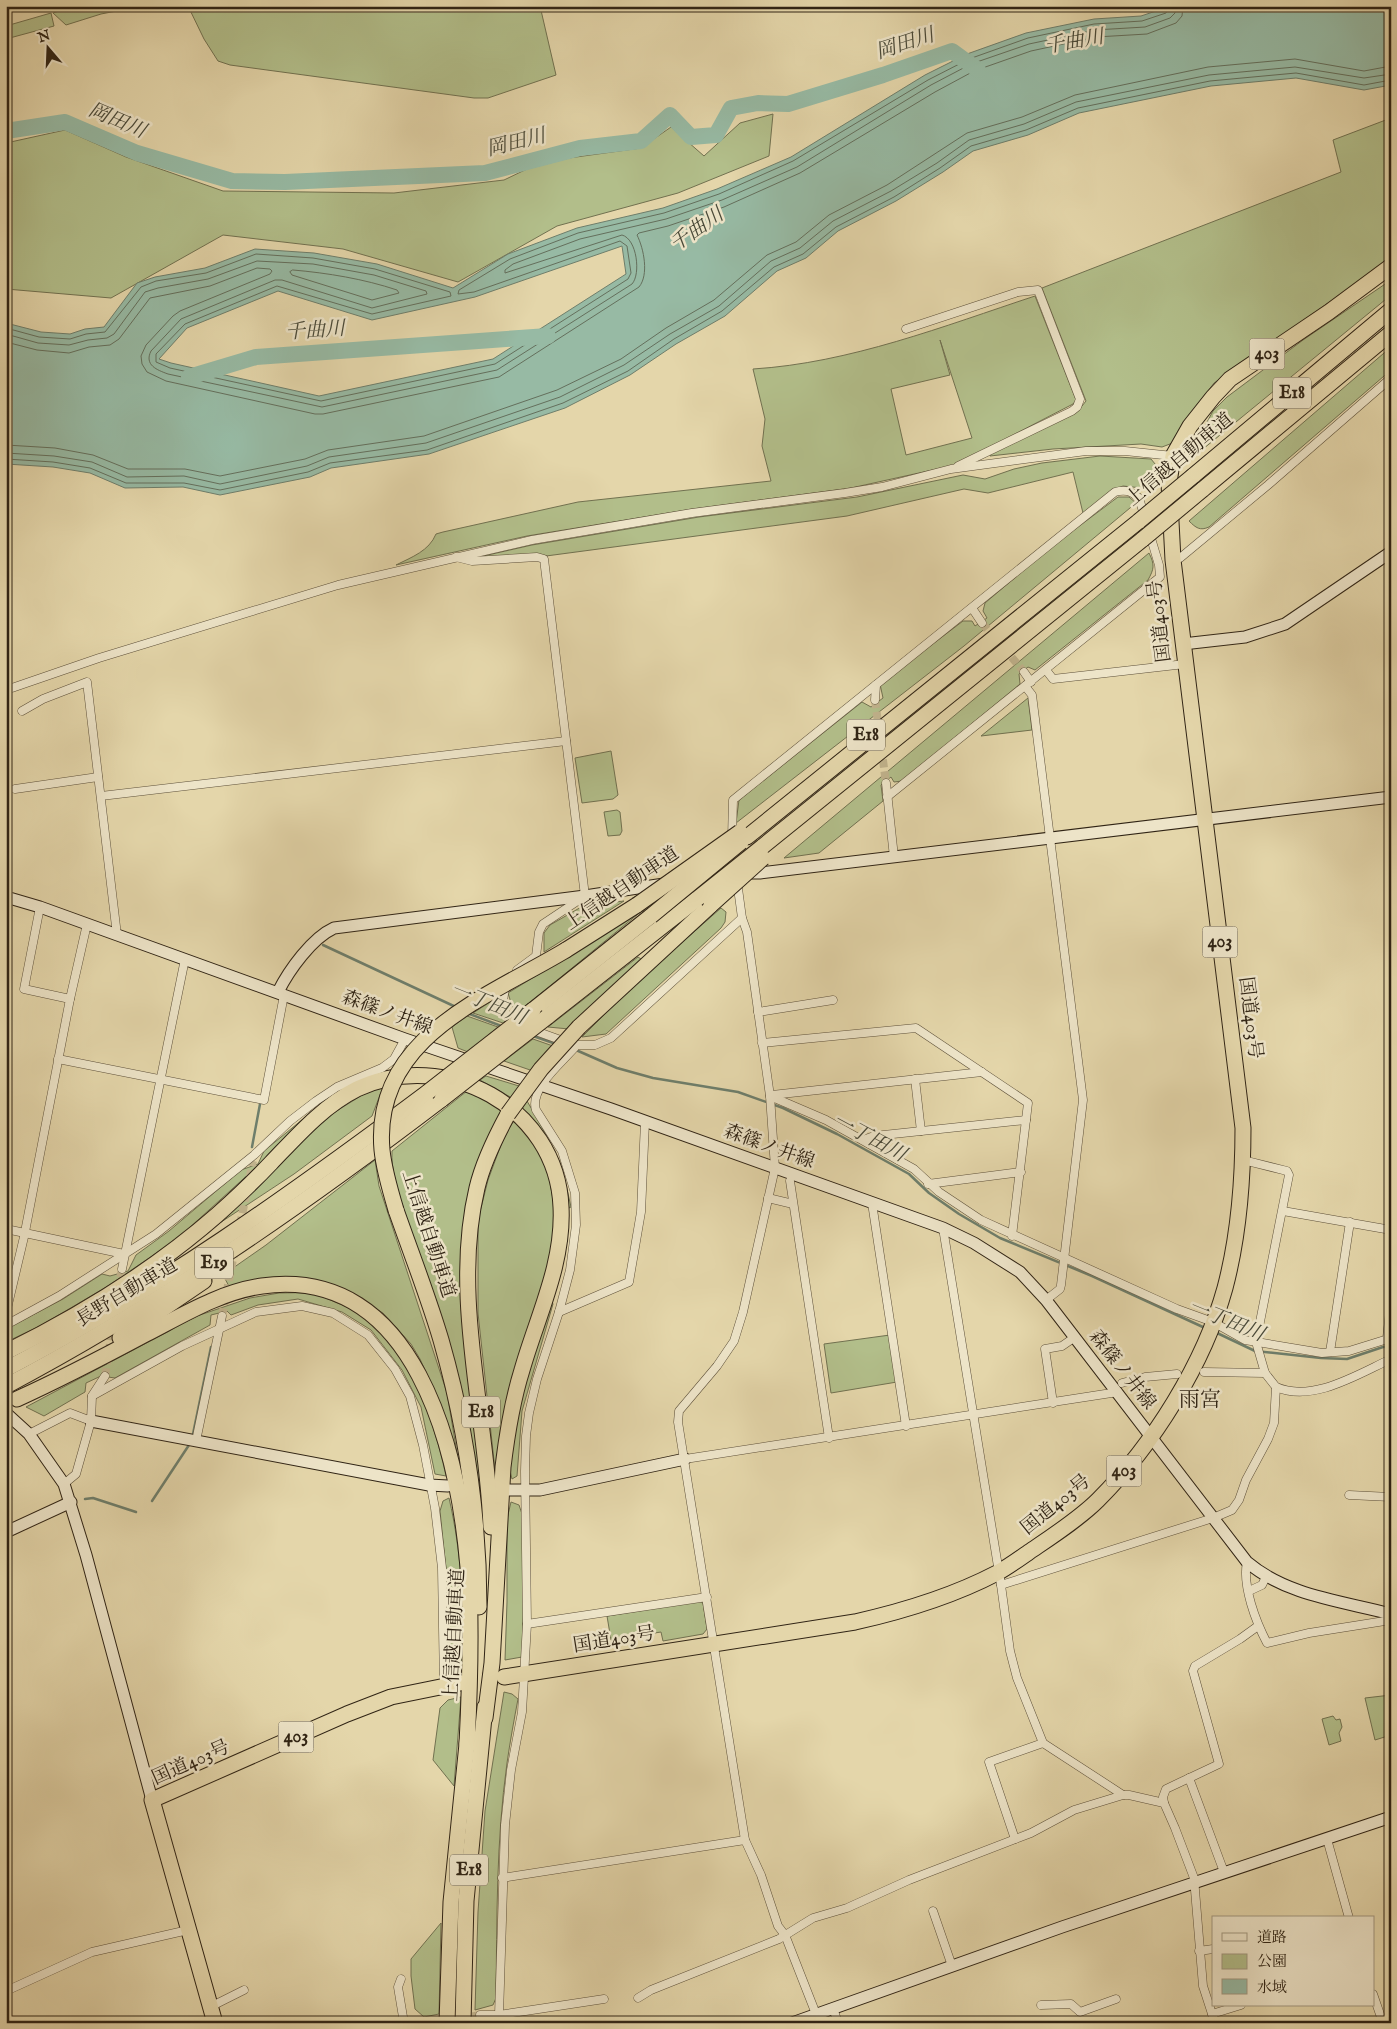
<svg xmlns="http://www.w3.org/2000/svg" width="1397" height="2029" viewBox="0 0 1397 2029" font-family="'IM FELL English','Noto Serif JP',serif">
  <rect width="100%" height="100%" fill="#e4d6aa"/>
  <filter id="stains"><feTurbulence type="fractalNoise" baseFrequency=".004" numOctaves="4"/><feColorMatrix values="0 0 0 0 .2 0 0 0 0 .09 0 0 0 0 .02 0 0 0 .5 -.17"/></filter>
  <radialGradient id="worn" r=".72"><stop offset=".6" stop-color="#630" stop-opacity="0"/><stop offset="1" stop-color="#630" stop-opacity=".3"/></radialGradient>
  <!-- green -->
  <g fill="#b2be8a" stroke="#717150" fill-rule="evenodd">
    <path d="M74,6h68l-41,8 -35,11 -13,-12z"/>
    <path d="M188,6h352l16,69 -68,23h-14l-244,-33 -12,-4 -14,-22z"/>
    <path d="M51,13l3,13 -48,13v-13z"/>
    <path d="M773,114l-4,42 -91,37 -121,33 -99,56 -115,-33 -120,-14 -112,63 -105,-9v-146l59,-13 61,27 97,34 171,2 110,-13 23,-11 42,-11 72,-10 30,-21 33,29 36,-33z"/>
    <path d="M1391,118v141l-177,124 -32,42 -6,14 -6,5 -8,3 -21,-3 -88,5 -63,7 1,-5 87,-40 8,-10 -44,-113 299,-116 -8,-32z"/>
    <path d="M1391,280v15l-199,163 -6,3 27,-50 14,-14 76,-57z"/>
    <path d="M1035,296l41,104 -3,4 -118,61 -104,23 -158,21 -166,27 -131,29c16,-8 33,-14 40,-31l7,-2 135,-30 193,-21 -9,-35 3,-27 -12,-50c97,-6 191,-43 282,-73zM940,340l32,98 -66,17 -15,-66 59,-14z"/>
    <path d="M1391,347v23l-182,157c-9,4 -13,1 -20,-6z"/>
    <path d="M1100,456l51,3 9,11 -2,16 -16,2 -19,-2 -12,5 -28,22 -10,-41 -85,21 -24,-4 -117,27 -301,40 -12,-2 -55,3 53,-12 167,-28 158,-20 106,-22 22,4 29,-10 28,-6z"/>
    <path d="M1118,497h11l7,6 -172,143 -228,177 3,-23 123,-98 9,5 12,-9 -3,-14 83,-63h9l3,5 12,-8 -4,-7 2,-8 65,-55z"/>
    <path d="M1149,553c6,12 5,16 -1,27l-113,90 -7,-3 -9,7 1,10 -118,97 -8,1 -3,-5 -10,8 2,16 -64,52 -35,5z"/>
    <path d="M1028,698l4,32 -51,6z"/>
    <path d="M611,751l7,44 -5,4 -31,4 -7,-45z"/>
    <path d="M617,810l3,2 2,19 -2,4 -12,1 -4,-24z"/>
    <path d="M624,901l-80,51v-19l6,-8 33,-19z"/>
    <path d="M721,908l5,4 -1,10 -4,6 -115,106 -24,3 55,-55z"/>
    <path d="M643,910l-126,103 -5,-7 -4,-13z"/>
    <path d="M638,957l3,2 -72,70 -21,-2z"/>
    <path d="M498,997v14l7,11 -2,1 -30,-10z"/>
    <path d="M467,1016l31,11 -30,25 -10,-4 -6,-21z"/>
    <path d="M533,1039l20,7 -20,25 -29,-10z"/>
    <path d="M486,1076l33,10 -7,12 -32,-18z"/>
    <path d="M383,1087l-11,29 -78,58 -88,58 121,-115 40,-25z"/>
    <path d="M467,1091l36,17 -34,87 14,306 -10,-44 -72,-254c-4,-17 -10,-34 -9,-52z"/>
    <path d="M527,1101c21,35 36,65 44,106l-2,1 -4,-22 -43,-77z"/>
    <path d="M314,1110l-29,31 -108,98 -69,47 -68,40 -34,16v-13l57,-30 39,-25 8,2 18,-5 8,-16 33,-24 72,-61 17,-6 6,-13z"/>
    <path d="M516,1118l30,42 11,62 -8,42 -53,215 -18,-166v-93l10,-40 17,-46z"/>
    <path d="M375,1160l4,26 68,207 12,72 -24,-73 -15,-33 -9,-15 -28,-31 -43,-24 -21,-7 -88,8 -8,-15 43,-30z"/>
    <path d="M279,1293c11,0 23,-1 34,1 7,1 15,5 22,8 70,26 96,107 111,174l-11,-2 -14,-67 -19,-37 -31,-40 -29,-18 -44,-13 -40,6 -27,10 -4,-4 -16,4 -1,10 -95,53 -14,-2 -15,7 -1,9 -41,24 -18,-9 171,-91 53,-18z"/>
    <path d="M551,1300l2,4 -31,107 -5,65 -5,3 -3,-12 11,-70z"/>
    <path d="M890,1335l7,47 -66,11 -7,-49z"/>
    <path d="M449,1498c13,56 15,112 14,169l-9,1 -7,-11 -1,-88 -6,-58 3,-10z"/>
    <path d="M511,1502l8,3 4,12 1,85 -2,55 -17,3 2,-58v-83z"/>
    <path d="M700,1601l3,2 4,26 -4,5 -40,7 -2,-9 -50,8 -4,-24z"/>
    <path d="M504,1692l8,2 6,5c-4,21 -8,43 -11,64 -11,78 -10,157 -11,235l-3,7 -18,5 3,-98 7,-101z"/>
    <path d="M1391,1695v40l-16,5 -10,-42z"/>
    <path d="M461,1697l-7,89 -21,-26 7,-52 8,-8z"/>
    <path d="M1333,1716l3,4 4,-1 2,8 -3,6 2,8 -12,4 -7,-26z"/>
    <path d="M441,1923l-2,91 -15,3 -9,-8 -4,-33v-17z"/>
  </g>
  <!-- water -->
  <path fill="#97baa4" stroke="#6e7e6b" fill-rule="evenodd" d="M1171,6h220v79l-27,5 -68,-12 -85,8 -132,27 -51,22 -55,16 -30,21 -47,29 -58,30 -32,27 -29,13 -52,45 -49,28 -46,31 -65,33 -136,46 -98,14 -21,9 -90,18 -37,-8 -58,1 -35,-15 -37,-6 -47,-3v-141l35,9 29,2 15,-5 19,-2 33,-44 18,-6 50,-9 50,-19 59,4 63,11 76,24 55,-34 69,-26 86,-20 54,-19 74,-32 134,-82 42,-21 59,-21 68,-14 47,-3zM622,246l4,28 -133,85 -174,37 -148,-33 -12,-4 28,-31 91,-37 94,29 103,-23z"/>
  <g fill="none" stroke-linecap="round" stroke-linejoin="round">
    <!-- shore -->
    <g stroke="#646f5c" stroke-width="1">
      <path d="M293,270c35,3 71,9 104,20l2,3 -27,7 -80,-25 -2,-3z"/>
      <path d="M6,328l33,9 31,2 16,-5 19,-2 36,-45 15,-6 50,-8 50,-19 57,4 62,11 75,23 1,4 -79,18 -95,-28 -92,38 -29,30v8l14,6 151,33 174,-37 133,-85 3,-6 -4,-27 -7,-5 -146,51 -16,2 1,-4 51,-31 68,-26 86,-20 55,-19 74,-33 135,-81 41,-21 59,-21 66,-14 48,-3 24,-8 4,-7"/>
      <path d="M6,334l32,9 31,2 19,-5 19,-2 7,-4 31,-42 13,-4 50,-9 49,-18 56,3 61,11 52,16 1,3 -55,14 -90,-28h-7l-94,39 -30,32c-7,14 6,19 17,23l154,33 175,-37 135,-86c9,-10 5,-45 -10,-49l-117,38v-3l8,-6 67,-25 86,-20 56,-19 75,-33 134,-82 40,-21 58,-20 66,-14 50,-3 25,-9 5,-5 1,-7"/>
      <path d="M6,342l31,8 32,3 20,-6 21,-2 9,-6 31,-41 60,-12 47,-18 13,1 2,2 -2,3 -90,37 -7,5 -27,29 -5,11 1,8 5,8 19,9 149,33h8l176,-37 140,-90c10,-12 5,-38 -2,-52l2,-2 29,-7 56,-19 76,-34 135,-81 39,-21 57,-20 65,-14 51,-3 29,-11 6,-7 1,-10"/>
      <path d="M6,445l49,3 38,7 35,14h57l35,7 85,-17 23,-9 96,-14 133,-46 64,-31 45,-31 48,-28 53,-45 29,-13 33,-27 58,-30 80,-52 55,-16 53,-22 133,-28 87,-8 69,12 27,-5"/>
      <path d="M6,453l48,3 38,6 35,15 57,-1 36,8 87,-18 22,-9 97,-14 134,-46 64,-32 46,-31 49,-28 52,-45 29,-13 33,-27 58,-30 46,-28 32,-23 55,-16 52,-22 133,-27 86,-8 69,11 27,-4"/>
      <path d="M6,459l47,3 37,6 36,15h58l36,7 88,-18 22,-9 97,-13 136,-47 65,-32 46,-32 48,-28 52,-44 29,-13 33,-27 58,-30 46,-29 31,-22 55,-16 52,-22 132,-27 86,-8 68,12 27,-5"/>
    </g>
    <!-- stream -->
    <g stroke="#6e7e6b" stroke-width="2.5">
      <path d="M323,945l135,63"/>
      <path d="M467,1013l37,14"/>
      <path d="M533,1036l23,8"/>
      <path d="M576,1050l41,18 36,10 85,14 45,16 54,26 72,40 20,19 30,21 41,24 92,38 113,52"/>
      <path d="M252,1147l8,-43"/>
      <path d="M1215,1332l40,19 66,7 26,1 36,-12 8,-1"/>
      <path d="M193,1434l18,-87"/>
      <path d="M85,1499l8,-1 43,14"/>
      <path d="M152,1501l37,-56"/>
    </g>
    <!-- river -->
    <g stroke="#97baa4" stroke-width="16">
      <path d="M6,131l59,-9 72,31 95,28 53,1 200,-9 95,-25 61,-7 29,-26 21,22 25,-2 15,-27 27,-5 30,1 95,-29 69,-24 26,19"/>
      <path d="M189,377l67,-20 292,-21"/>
    </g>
    <!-- street-tunnel -->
    <g stroke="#c0b28c" stroke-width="8" stroke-dasharray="8 4" stroke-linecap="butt">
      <path d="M982,623l14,17"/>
      <path d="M1004,648l20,24"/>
      <path d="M875,700l11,83"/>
      <path d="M240,1225l13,-64"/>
      <path d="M118,1289l4,-20"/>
      <path d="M222,1316l13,-67"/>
      <path d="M105,1376l8,-51"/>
      <path d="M437,2023l43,-8"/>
    </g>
    <!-- highway-tunnel -->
    <path stroke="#c0b28c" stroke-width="15" stroke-dasharray="15 8" stroke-linecap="butt" d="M460,1683l43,-6"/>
    <defs>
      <g id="street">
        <path d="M906,329l112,-37 20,-2 42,109 -3,8 -5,4 -114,55"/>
        <path d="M456,557l16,4 65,-4 7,2 41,337 -42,28 -4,8 -3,24 -19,14"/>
        <path d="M1180,558l88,-73 123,-107"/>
        <path d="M972,608l10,15"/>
        <path d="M1046,670l7,9 132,-15"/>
        <path d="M1024,672l7,10"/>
        <path d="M1025,686l7,9 51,405 -22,185 -1,4 -14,11"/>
        <path d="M6,690l93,-32 239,-73 194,-45 160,-27 153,-20 37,-6 69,-18 135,-18h39l48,5"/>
        <path d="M875,700l1,-15"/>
        <path d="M22,711l21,-12 44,-17 30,253"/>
        <path d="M886,783l8,74"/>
        <path d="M15,789l83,-12"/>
        <path d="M101,796l465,-55"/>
        <path d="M732,838l1,-38 382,-308c10,-3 16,-1 24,6l20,67 1,12 -273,220"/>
        <path d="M737,881l5,37 5,14 23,164 5,72 -32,144 -9,29 -17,25 -38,45 -1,11 67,418 16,35 17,51 7,9 31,79"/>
        <path d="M40,907l-16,82 46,10"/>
        <path d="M506,985c-4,15 -6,31 11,39"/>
        <path d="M758,1012l75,-12"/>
        <path d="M530,1029l36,13"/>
        <path d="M762,1043l154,-15 112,75 -16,133"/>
        <path d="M58,1059l206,41 20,-105"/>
        <path d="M915,1079l6,52"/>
        <path d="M772,1095l210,-23"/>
        <path d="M770,1096l56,24 88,49 25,23 42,28 196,89 36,13 32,18 77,13 27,-2 42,-13"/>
        <path d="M863,1140l11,-4 152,-16"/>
        <path d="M790,1181l39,257"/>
        <path d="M928,1184l93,-12"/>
        <path d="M768,1198l25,6"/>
        <path d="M872,1203l34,223"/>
        <path d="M1283,1211l108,19"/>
        <path d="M943,1228l58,357 9,66 7,27 26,65 80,52"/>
        <path d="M6,1229l118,25"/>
        <path d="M122,1269l63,-310"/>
        <path d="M559,1312l70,-30 12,-70 4,-90"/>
        <path d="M6,1313l18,-76 46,-238 17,-75"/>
        <path d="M6,1325l53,-29 97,-62 98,-79 36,-34 26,-20 21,-14 45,-19 12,-9 11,-20"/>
        <path d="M1387,1338l4,-36"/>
        <path d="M1330,1352l20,-130"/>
        <path d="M1204,1372l61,1"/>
        <path d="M1122,1383l23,-6 32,-3"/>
        <path d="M1276,1387c37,16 82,-13 115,-28"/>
        <path d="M92,1396l90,-50 74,-34 46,-6 31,7 35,22 27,34 15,27 13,49 12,63 7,60 2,118"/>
        <path d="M1053,1403l-8,-54 17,-3 13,-9"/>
        <path d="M29,1434l41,-21 21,8 1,-25 13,-20"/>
        <path d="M196,1441l26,-125"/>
        <path d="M685,1459l433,-67"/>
        <path d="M64,1484l12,-10 15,-53"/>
        <path d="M1349,1495l42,2"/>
        <path d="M1247,1562c-5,24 9,60 20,81l42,-10 82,-13"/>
        <path d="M1001,1585l212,-67 19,-8 7,-10 7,-20 22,-41 6,-16 2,-36 -11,-14 -9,-31 33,-167 -2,-4 -44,-11"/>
        <path d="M1249,1591l13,-6 4,-8"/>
        <path d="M527,1624l180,-27"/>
        <path d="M1189,1778l35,94"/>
        <path d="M1164,1803l-1,-6 3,-8 53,-25 -26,-93 2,-5 45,-27 18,-13"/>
        <path d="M1015,1839l-26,-77 54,-19"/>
        <path d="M1327,1839l22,79"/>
        <path d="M502,1878l243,-38"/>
        <path d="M933,1911l19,55"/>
        <path d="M1199,1951l14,-2"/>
        <path d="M401,1979l-3,8 6,36"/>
        <path d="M6,1991l86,-39 96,-22"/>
        <path d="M1373,1994l10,29"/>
        <path d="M638,1998l13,-8 128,-51 34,-21 34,-10 62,-28 122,-47 43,-23 49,-15h6l35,8 11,25 19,50 9,108 12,37"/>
        <path d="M1041,2005l30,-1 9,8 36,-13"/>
        <path d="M210,2007l34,-17"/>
        <path d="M833,2008l5,15"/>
        <path d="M1212,2014l29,-9"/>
        <path d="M480,2015h19l6,-190 6,-55 11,-58 5,-88 -2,-153 1,-35 3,-23 8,-34 22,-67 11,-42 6,-45 -1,-32 -13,-42 -26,-41c-7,-22 27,-48 41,-65h18l16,-7 131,-120"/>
        <path d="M500,2023l-1,-8 105,-16"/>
      </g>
      <g id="secondary">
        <path d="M1183,644l62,-7 40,-13 106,-72"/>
        <path d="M742,873h18l631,-76"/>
        <path d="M6,897l34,10 365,132 206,70 332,119 31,15 46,29 26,28 201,262c40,34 95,39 144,52"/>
        <path d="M278,992c11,-22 34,-54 56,-64l251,-32 79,-12"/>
        <path d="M6,1413l23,21 35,50 22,71 66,245"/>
        <path d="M91,1421l338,64 19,1"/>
        <path d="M509,1490h31l145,-31"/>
        <path d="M6,1532l65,-30"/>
        <path d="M792,2023l270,-96 329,-110"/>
      </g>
      <g id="highway">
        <path d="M1193,476l198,-166"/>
        <path d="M1202,490l189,-157"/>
        <path d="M747,837l392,-316"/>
        <path d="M762,847l381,-308"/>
        <path d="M566,950l71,-45"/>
        <path d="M533,1010l118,-94"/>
        <path d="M547,1017l150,-118"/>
        <path d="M579,1027l132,-122"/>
        <path d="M396,1210c15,43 32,86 45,130 25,87 38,176 38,267"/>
        <path d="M120,1338l84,-57"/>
        <path d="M6,1352c75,-37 148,-82 211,-137 19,-17 37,-34 54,-52 26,-27 52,-57 86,-74 88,-42 200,18 204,118 3,57 -24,110 -39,163 -10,32 -15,64 -19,97l-11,196 -7,55"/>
        <path d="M6,1369c150,-78 287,-176 422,-277"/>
        <path d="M6,1386c155,-82 297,-181 436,-287"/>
        <path d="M17,1399c44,-20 86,-42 129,-65 37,-19 74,-42 116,-48 154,-21 196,165 206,281 4,59 2,118 -1,177"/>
        <path d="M491,1527c-4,-111 -40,-230 -14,-339 6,-26 18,-50 31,-74"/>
        <path d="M504,1677l351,-55c49,-11 98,-26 142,-49 11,-6 22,-14 32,-21 22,-15 50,-33 69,-52 55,-55 106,-136 127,-212 14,-53 18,-105 18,-160l-70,-568 -4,-77 4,-27 17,-30 23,-29 17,-18 99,-67 62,-46"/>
        <path d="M215,2023l-63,-223 195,-86 44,-17 69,-14"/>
        <path d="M447,2023l4,-121 17,-168"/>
        <path d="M463,2023l3,-122 19,-194"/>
      </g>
    </defs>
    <!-- street casing -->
    <use href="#street" stroke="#5d503a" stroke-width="9"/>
    <!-- secondary casing -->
    <use href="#secondary" stroke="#302415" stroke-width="13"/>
    <!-- highway casing -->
    <use href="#highway" stroke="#302415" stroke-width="17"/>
    <!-- street -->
    <use href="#street" stroke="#ede4c8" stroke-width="8"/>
    <!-- secondary -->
    <use href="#secondary" stroke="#ede4c8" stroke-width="11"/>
    <!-- highway -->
    <use href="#highway" stroke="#e4d6aa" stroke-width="15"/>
    <defs>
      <g id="highway-bridge">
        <path d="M1139,521l54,-45"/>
        <path d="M1143,539l59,-49"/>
        <path d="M697,899l65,-52"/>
        <path d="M637,905l103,-73"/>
        <path d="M711,905l52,-47"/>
        <path d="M651,916l90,-74"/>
        <path d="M428,1092l105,-82"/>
        <path d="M442,1099l105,-82"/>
        <path d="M508,1114l33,-45 38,-42"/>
        <path d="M396,1210c-6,-20 -12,-40 -14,-60 -10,-113 106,-153 184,-200"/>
      </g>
    </defs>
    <!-- highway-bridge casing -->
    <use href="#highway-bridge" stroke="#302415" stroke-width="17" stroke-linecap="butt"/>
    <!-- highway-bridge -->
    <use href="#highway-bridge" stroke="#e4d6aa" stroke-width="15"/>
  </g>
  <g text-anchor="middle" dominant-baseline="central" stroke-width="5" stroke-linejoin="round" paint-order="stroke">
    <!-- shield labels -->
    <g fill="#ede4c8" stroke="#695e4b" stroke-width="1">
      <rect x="1249.5" y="338.5" width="35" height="31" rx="4"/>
      <rect x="1273" y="377.5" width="38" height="31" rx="4"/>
      <rect x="847" y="719.5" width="38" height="31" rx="4"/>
      <rect x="1202.5" y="926.5" width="35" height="31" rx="4"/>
      <rect x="195" y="1247.5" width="38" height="31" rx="4"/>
      <rect x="462" y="1396.5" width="38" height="31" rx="4"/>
      <rect x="1106.5" y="1455.5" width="35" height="31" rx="4"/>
      <rect x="278.5" y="1721.5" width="35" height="31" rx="4"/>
      <rect x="450" y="1854.5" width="38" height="31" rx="4"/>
    </g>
    <g font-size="18" font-weight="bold" fill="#302415">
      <text x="1267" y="354">403</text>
      <text x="1292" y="393">E18</text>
      <text x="866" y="735">E18</text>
      <text x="1220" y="942">403</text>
      <text x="214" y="1263">E19</text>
      <text x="481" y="1412">E18</text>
      <text x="1124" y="1471">403</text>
      <text x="296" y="1737">403</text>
      <text x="469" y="1870">E18</text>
    </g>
    <!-- street labels -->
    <g font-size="19" fill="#302415" stroke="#ede4c8">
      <text transform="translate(1180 460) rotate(-40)">上信越自動車道</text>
      <text transform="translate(1160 621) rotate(-97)">国道403号</text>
      <text transform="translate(622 889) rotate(-34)">上信越自動車道</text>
      <text transform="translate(387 1013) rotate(20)">森篠ノ井線</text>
      <text transform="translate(1250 1018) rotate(83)">国道403号</text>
      <text transform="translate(769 1147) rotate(20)">森篠ノ井線</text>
      <text transform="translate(428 1234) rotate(72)">上信越自動車道</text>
      <text transform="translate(127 1293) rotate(-31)">長野自動車道</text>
      <text transform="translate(1122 1370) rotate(52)">森篠ノ井線</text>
      <text transform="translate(1056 1505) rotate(-39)">国道403号</text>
      <text transform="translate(455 1635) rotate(-87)">上信越自動車道</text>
      <text transform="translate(614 1640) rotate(-9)">国道403号</text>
      <text transform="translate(191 1763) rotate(-24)">国道403号</text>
    </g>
    <!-- water labels -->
    <g font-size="20" font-style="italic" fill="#4a4a39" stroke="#ede4c8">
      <text transform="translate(1074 42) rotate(-10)">千曲川</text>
      <text transform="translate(905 44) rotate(-18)">岡田川</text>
      <text transform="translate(117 121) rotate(23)">岡田川</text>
      <text transform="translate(516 143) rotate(-14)">岡田川</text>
      <text transform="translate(697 230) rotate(-35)">千曲川</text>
      <text transform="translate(315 331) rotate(-4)">千曲川</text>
      <text transform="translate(488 1004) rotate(22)">一丁田川</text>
      <text transform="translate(869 1138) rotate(28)">一丁田川</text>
      <text transform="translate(1226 1321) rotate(22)">一丁田川</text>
    </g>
    <!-- quarter labels -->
    <g font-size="21" fill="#302415" stroke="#ede4c8">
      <text x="1200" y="1400">雨宮</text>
    </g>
  </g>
  <!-- margin -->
  <rect width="1397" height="2029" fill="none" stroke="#e4d6aa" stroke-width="25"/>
  <rect x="8" y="8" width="1382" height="2014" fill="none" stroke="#302415" stroke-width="2.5"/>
  <rect x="12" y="12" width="1372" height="2004" fill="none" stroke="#302415"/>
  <!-- legend -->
  <rect x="1212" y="1916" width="162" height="90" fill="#ede4c8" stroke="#a19780"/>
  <rect x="1222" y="1933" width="25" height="8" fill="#ede4c8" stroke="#a19780"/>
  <text x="1257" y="1942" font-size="15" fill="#302415">道路</text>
  <rect x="1222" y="1954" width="25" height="15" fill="#b2be8a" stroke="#a19780"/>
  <text x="1257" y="1966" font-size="15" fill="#302415">公園</text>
  <rect x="1222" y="1979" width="25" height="15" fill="#97baa4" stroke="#a19780"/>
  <text x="1257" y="1992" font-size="15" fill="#302415">水域</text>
  <!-- north arrow -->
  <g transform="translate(48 48) rotate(341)" stroke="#ede4c8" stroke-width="4" paint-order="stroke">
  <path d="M0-4L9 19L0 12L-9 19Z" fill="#302415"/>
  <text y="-8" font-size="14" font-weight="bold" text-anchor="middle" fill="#302415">N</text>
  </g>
  <rect width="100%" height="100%" filter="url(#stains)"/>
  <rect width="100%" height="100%" fill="url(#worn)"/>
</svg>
